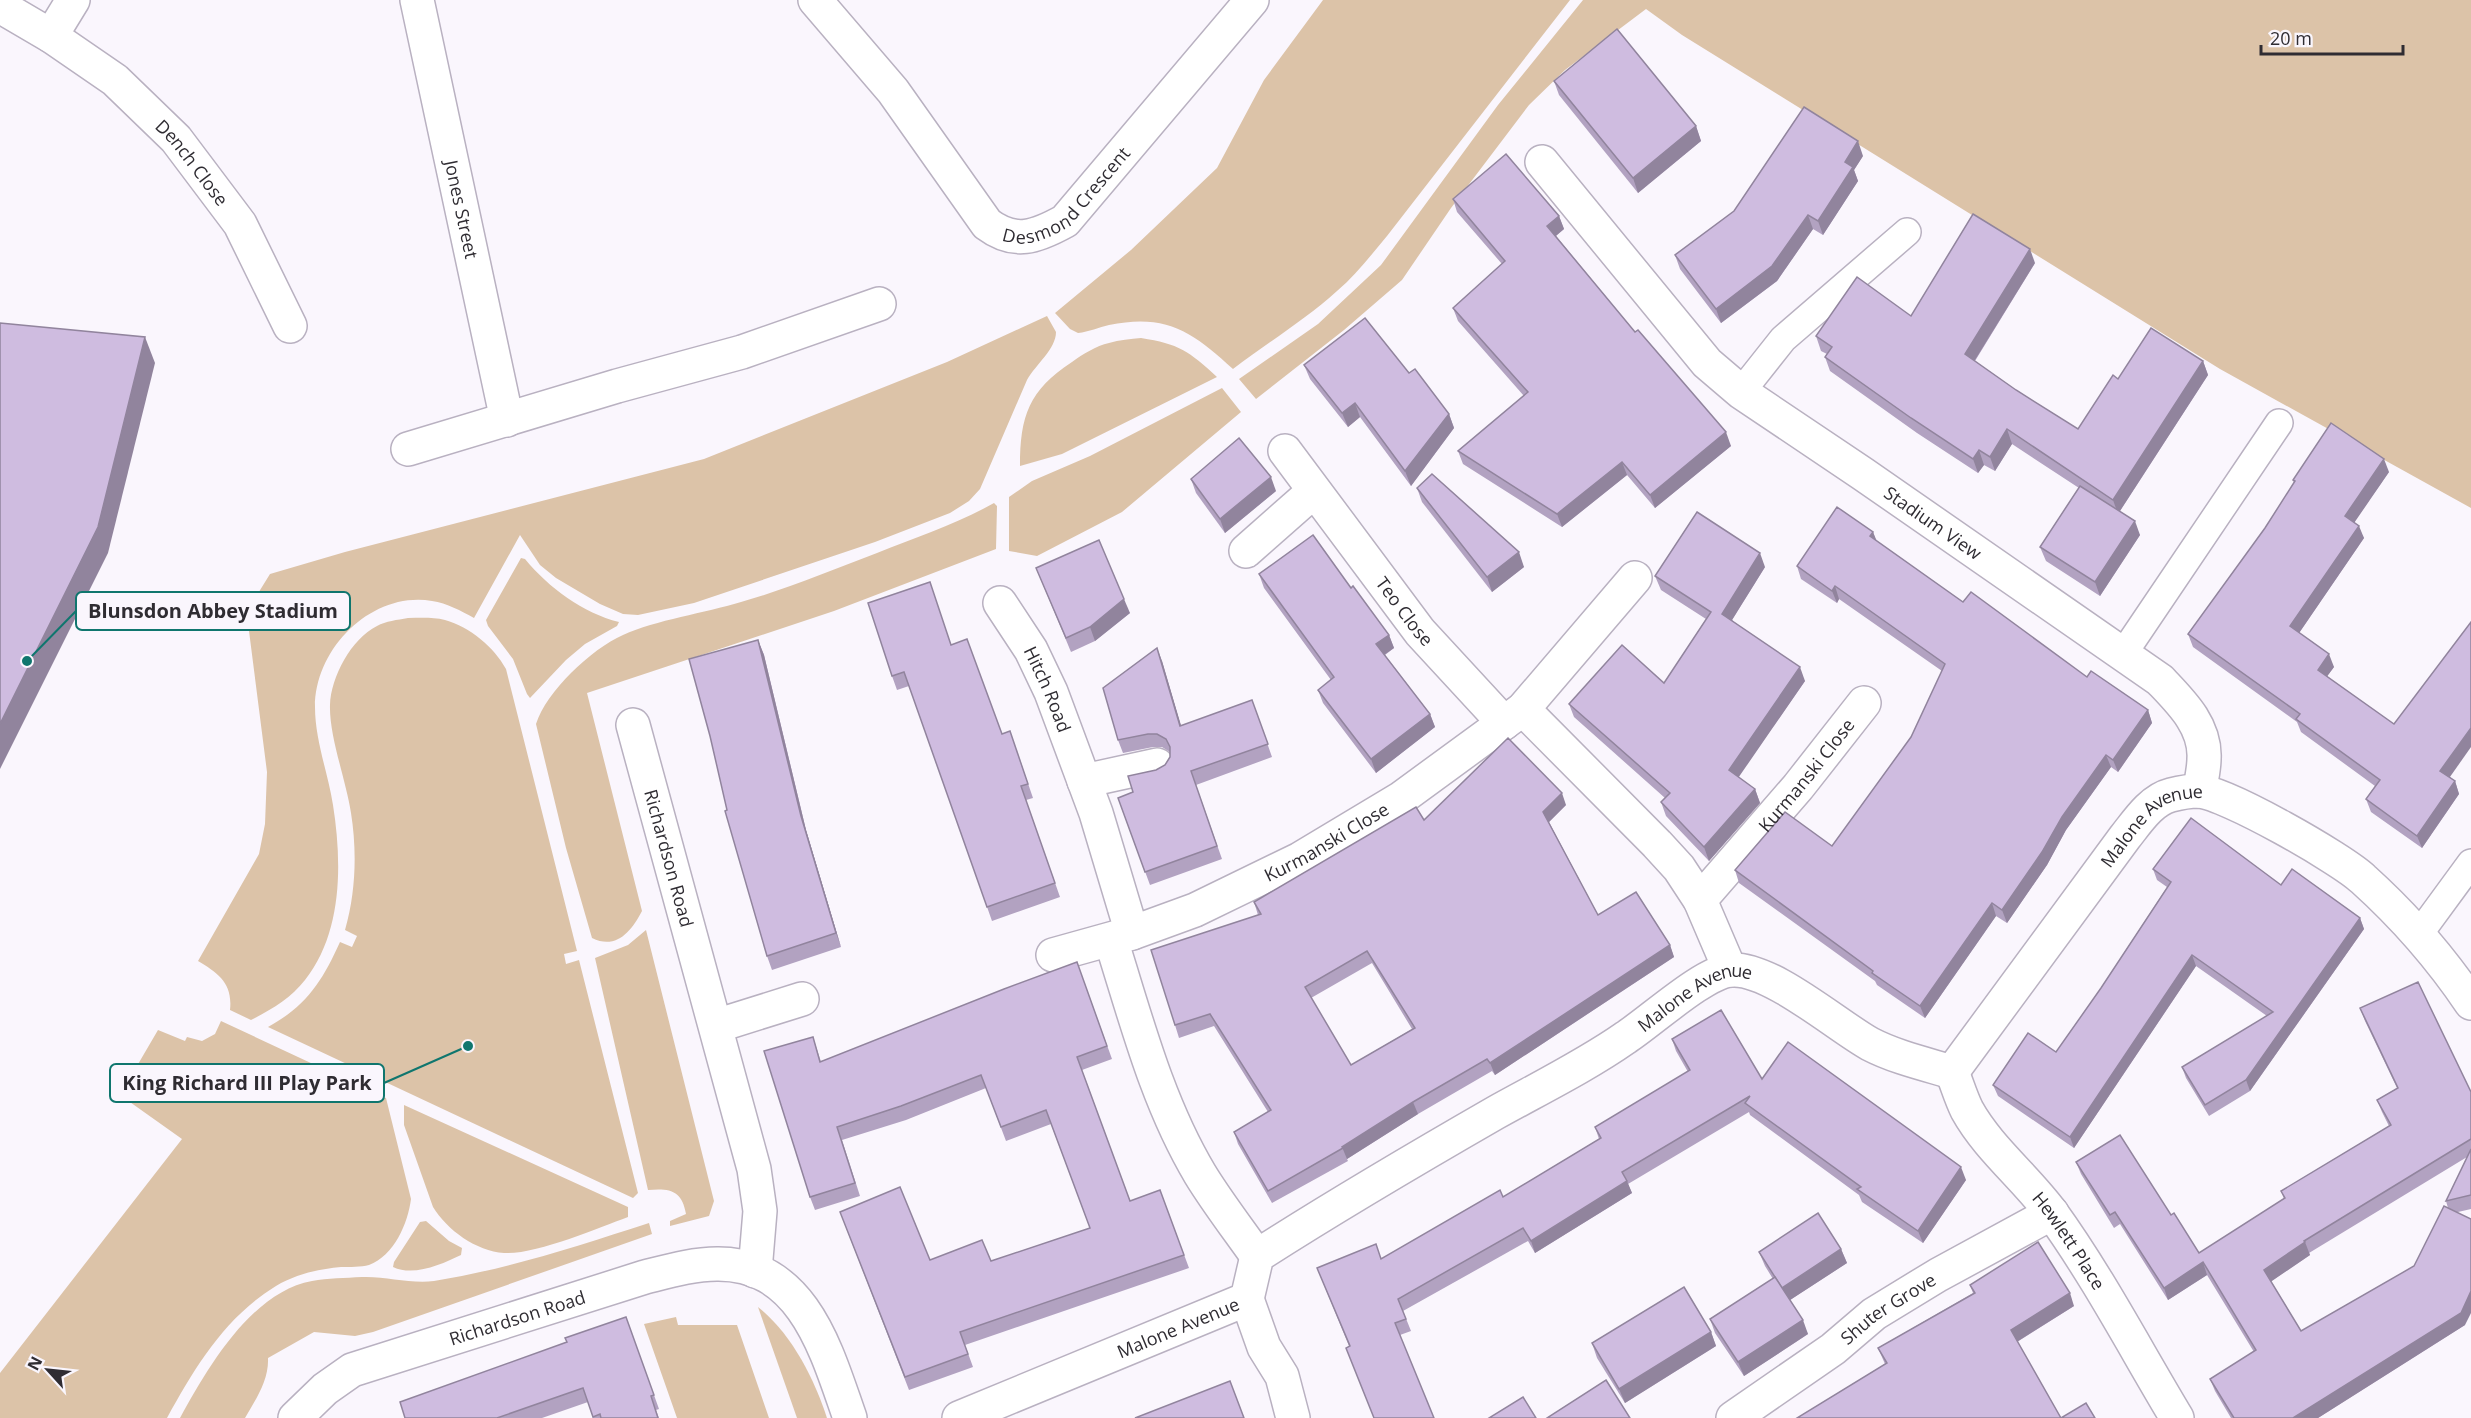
<svg xmlns="http://www.w3.org/2000/svg" width="2471" height="1418" viewBox="0 0 2471 1418" font-family="'Open Sans',sans-serif">
  <rect width="100%" height="100%" fill="#faf6fd"/>
  <!-- green -->
  <g fill="#dcc3a8">
    <path d="M1323,0h247l-183,236c-16,19 -31,39 -50,55 -32,29 -70,52 -104,78 -40,-37 -67,-56 -124,-44 -10,2 -20,7 -31,8l-8,-4 -15,-16 76,-63 86,-82 47,-88z"/>
    <path d="M1583,0h888v508l-251,-139 -538,-334 -36,-26 -81,61 -36,35 -78,103 -49,72 -58,50 -88,69 -17,-20 79,-55 63,-59 117,-160z"/>
    <path d="M1047,316l9,16c0,17 -20,32 -29,48l-47,109 -11,12 -19,12 -75,29 -181,61 -56,12 -15,-1 -23,-10 -44,-26 -16,-13 -20,-30 -46,83c-13,-7 -27,-15 -42,-17 -60,-10 -117,47 -117,106 0,33 13,66 18,98 9,57 10,127 -28,175 -14,18 -34,30 -54,40l-21,-10c3,-27 -12,-37 -32,-49l61,-107 6,-30 2,-52 -18,-141 8,-36 13,-21 75,-22 359,-93 243,-97z"/>
    <path d="M1141,338c38,6 48,13 76,39l-155,77 -42,12c0,-50 9,-76 52,-104 11,-8 24,-16 37,-19 10,-3 22,-4 32,-5z"/>
    <path d="M1222,388l19,24 -119,100 -85,44 -28,-5v-54l23,-16 58,-25z"/>
    <path d="M994,503l3,3 -1,43 -162,62 -247,82 55,218c-11,21 -26,39 -50,27l-26,-90 -30,-124c10,-32 55,-75 87,-89 33,-15 82,-22 118,-33 46,-13 91,-32 136,-49 40,-16 80,-29 117,-50z"/>
    <path d="M521,558l4,1c24,29 58,54 94,63l-2,4 -32,18 -19,16 -36,38 -3,-4 -14,-35 -25,-33 -2,-6z"/>
    <path d="M408,618c12,0 25,-1 37,2 25,7 49,27 61,49l71,282 -13,3 2,10 13,-4 59,233 -5,5 -365,-171c38,-21 54,-45 72,-85l12,5 5,-11 -12,-6c11,-38 12,-79 6,-117 -5,-33 -22,-77 -21,-108 1,-28 21,-66 47,-79 9,-5 20,-6 31,-8z"/>
    <path d="M646,930l68,271 -5,15 -39,10v-5l16,-7c-4,-23 -15,-26 -38,-24l-53,-232 33,-13z"/>
    <path d="M221,1021l165,77 25,101c-3,24 -17,57 -42,66 -8,2 -19,2 -28,2 -22,2 -45,7 -65,19 -51,31 -81,81 -109,132h-167v-45l182,-234 -62,-44 38,-65 27,11 2,-4 15,4 13,-7z"/>
    <path d="M404,1105l224,102v10c-30,11 -93,38 -124,36 -28,-2 -57,-23 -71,-46l-29,-82z"/>
    <path d="M426,1221l23,20 13,7 -1,7c-19,9 -47,22 -68,12l1,-5 26,-40z"/>
    <path d="M649,1223l3,11 -279,98 -18,4 -41,-4 -46,26c1,22 -12,41 -23,60h-65c27,-49 71,-126 132,-137 16,-3 33,-3 50,-4 24,-1 48,7 72,4 74,-12 144,-35 215,-58z"/>
    <path d="M758,1307c33,26 56,71 69,111h-30z"/>
    <path d="M676,1317l2,8h59l32,93h-92l-33,-94z"/>
  </g>
  <g fill="none" stroke-linecap="round" stroke-linejoin="round">
    <defs>
      <g id="lane">
        <path d="M1741,392l42,-53 124,-107"/>
        <path d="M2123,654l156,-231"/>
        <path d="M2419,934l52,-71"/>
      </g>
      <g id="street">
        <path id="s1" d="M417,0l90,420"/>
        <path id="s2" d="M815,0l78,91 94,133c28,21 49,13 78,-3l187,-221"/>
        <path id="s3" d="M0,6l51,30 64,44 61,59 64,85 50,102"/>
        <path d="M51,36l22,-36"/>
        <path id="s4" d="M1542,162l165,201 34,29 122,82 297,206c21,22 46,46 44,79 0,10 -3,21 -4,32"/>
        <path d="M408,449l209,-63 125,-34 137,-48"/>
        <path id="s5" d="M1285,451l135,181 84,91"/>
        <path d="M1246,551l68,-60"/>
        <path id="s6" d="M1000,603l31,47 20,42 45,121 36,120"/>
        <path d="M1523,709l134,135 22,24 21,32 30,70"/>
        <path id="s7" d="M633,725l121,444 6,42 -5,60"/>
        <path d="M1084,781l73,-16"/>
        <path id="s8" d="M1700,900l98,-113 66,-84"/>
        <path d="M1111,940c25,79 46,162 89,234 17,28 38,55 57,82"/>
        <path id="s9" d="M1053,955l79,-22 63,-23 105,-51 100,-60 123,-90 112,-131"/>
        <path d="M716,1026l86,-27"/>
        <path id="s10" d="M1952,1072c5,12 9,26 15,38 21,38 58,67 84,102 47,65 85,138 126,206"/>
        <path d="M1247,1299l17,48 18,29 11,42"/>
        <path id="s11" d="M295,1418l30,-29 27,-19 293,-93c24,-6 48,-13 72,-13 87,-1 110,89 133,154"/>
        <path id="s12" d="M959,1418l288,-119 10,-43c78,-50 158,-97 238,-143 43,-24 90,-47 130,-75 25,-16 79,-66 106,-68 39,-3 105,55 139,74 25,13 55,20 82,28l173,-235c12,-15 26,-37 46,-42 8,-2 19,-4 27,-4 27,1 144,68 165,88 41,37 77,78 108,124"/>
        <path id="s13" d="M1733,1418l100,-69 41,-35 64,-39 114,-62"/>
      </g>
    </defs>
    <!-- lane casing -->
    <use href="#lane" stroke="#b9b1c1" stroke-width="30"/>
    <!-- street casing -->
    <use href="#street" stroke="#b9b1c1" stroke-width="36"/>
    <!-- lane -->
    <use href="#lane" stroke="#fff" stroke-width="27"/>
    <!-- street -->
    <use href="#street" stroke="#fff" stroke-width="33"/>
  </g>
  <!-- wall -->
  <g fill="#b2a2c1" fill-rule="evenodd">
    <path d="M1554,81l142,45 5,15 -63,52 -79,-98z"/>
    <path d="M1863,156l-9,14 4,11 -35,54 -10,-6 -36,52 -56,42 -41,-54 -5,-14z"/>
    <path d="M1453,199l106,17 5,13 -8,7 79,96 96,114 -76,62 -28,-33 -65,52 -99,-63 -5,-13 66,-55 -66,-75 -5,-13 49,-44 -45,-52z"/>
    <path d="M2035,263l-60,98 41,29 62,39 40,-50 85,-18 5,14 -88,136 20,24 -40,61 -54,-35 -6,-14 39,-59 -67,-44 -17,27 -11,-6 -6,8 -61,-40 -87,-62 -5,-14 2,-3 -6,-3 -5,-15 95,-20z"/>
    <path d="M1304,365l105,8 40,41 5,14 -43,58 -51,-69 -12,10 -38,-48z"/>
    <path d="M2389,472l-35,50 10,16 -65,95 35,34 -7,9 128,105 4,13 -37,54 -51,-36 -5,-13 9,-13 -74,-54 -4,-10 -104,-75 -5,-13 77,-106 29,-45 -1,-3z"/>
    <path d="M1191,479l85,12 -51,42 -29,-40z"/>
    <path d="M1417,488l107,79 -32,25 -70,-90z"/>
    <path d="M1873,532l3,9 87,61 124,75 61,33 4,13 -34,49 -7,-5 -45,63 -19,35 -40,58 -11,-7 -71,102 -48,-33 -2,-4 -136,-98 -4,-13 97,-24 79,-109 31,-66 -103,-72 -2,4 -36,-24 -4,-13z"/>
    <path d="M1765,567l-33,53 73,61 -67,96 17,12 5,14 -51,58 -43,-45 -5,-14 4,-4 -91,-81 -5,-13 95,-21 42,-64 -45,-29 -6,-14z"/>
    <path d="M1036,568l94,45 -35,28 -24,11z"/>
    <path d="M1259,574l92,14 38,47 5,13 -9,7 45,59 5,13 -59,46 -53,-70 -5,-13 13,-10 -67,-92z"/>
    <path d="M930,582l21,63 51,89 8,-3 23,67 -7,2 34,97 -68,24 -83,-235 -12,4 -5,-14z"/>
    <path d="M758,640l6,15 42,175 35,117 -69,23 -5,-14z"/>
    <path d="M1162,661l19,65 71,-26 20,57 -76,28 26,74 -72,26 -32,-87 15,-6 23,-22 9,-5 5,-8v-5l-8,-5h-9l-30,6 -5,-13z"/>
    <path d="M1566,805l-17,17 49,93 72,30 4,12 -179,118 -3,-4 -74,43 -71,45 1,2 -76,42 -34,-59 -4,-12 34,-20 -54,-86 -35,12 -4,-13 83,-110 -4,-13 170,-82zM1372,963l40,66 -61,36 -40,-67z"/>
    <path d="M2153,869l128,16 79,33 4,11 -114,162 -41,25 -23,-38 -4,-11 85,-51 -71,-50 -122,182 -76,-52 -5,-11 63,-33 45,-64 66,-101 -10,-7z"/>
    <path d="M1077,962l35,97 -30,11 48,131 30,-11 29,78 -224,77 8,22 -64,23 -64,-165 85,35 61,1 99,-33 -39,-104 -45,17 -20,-53 -80,32 -64,20 18,56 -45,14 -5,-13 3,-160 8,25z"/>
    <path d="M2360,1008l111,84v117l-13,3 7,113 -147,93h-87l-16,-27 -5,-12 44,-27 -47,-77 -39,25 -48,-76 -6,4 -33,-54 -5,-12 95,53 28,38 85,-54 -3,-8 108,-65 -7,-14 -5,-12 20,-12 -32,-67zM2467,1157l-21,44 2,7 -34,58 -113,65 -30,-50 39,-26 -1,-2z"/>
    <path d="M1672,1039l90,40 204,101 -43,63 -61,-41 -3,-7 -109,-80 -1,-3 -121,72 4,9 -97,60 -7,-12 -125,70 8,20 -11,4 -51,11 -32,-78 64,-9 122,-62 96,-58 -4,-12 93,-55 -12,-21z"/>
    <path d="M1841,1249l6,14 -57,37 18,34 -64,42 -29,-43 -5,-14 63,-40 -8,-13 -6,-14z"/>
    <path d="M1970,1285l104,21 -57,36 44,76h-264l88,-54 -7,-16 95,-55z"/>
    <path d="M626,1317l33,92 -3,1 3,8h-66l-5,-16 -46,16h-137l162,-76z"/>
    <path d="M1711,1332l5,14 -91,57 -28,-45 -5,-15z"/>
  </g>
  <!-- shaded-wall -->
  <g fill="#91849d">
    <path d="M1696,126l5,15 -63,52 -5,-15z"/>
    <path d="M1858,141l5,15 -9,14 4,11 -35,54 -5,-14 27,-59z"/>
    <path d="M1808,215l5,14 -36,52 -56,42 -5,-14z"/>
    <path d="M1559,216l5,13 -12,10 -5,-13z"/>
    <path d="M2030,249l5,14 -65,105 -5,-14z"/>
    <path d="M145,337l10,26 -47,190 -108,216v-45z"/>
    <path d="M2203,361l5,14 -90,139 -5,-14z"/>
    <path d="M1355,403l5,14 -12,10 -6,-14z"/>
    <path d="M1449,414l5,14 -43,58 -6,-15z"/>
    <path d="M2007,429l5,15 -17,27 -5,-14z"/>
    <path d="M1726,432l5,14 -76,62 -5,-13z"/>
    <path d="M1979,450l5,15 -6,8 -5,-14z"/>
    <path d="M2384,459l5,13 -39,57 -5,-13z"/>
    <path d="M1622,462l5,13 -65,52 -5,-13z"/>
    <path d="M1271,477l5,14 -51,42 -5,-14z"/>
    <path d="M2135,521l5,14 -40,61 -5,-14z"/>
    <path d="M2359,526l5,12 -69,101 -5,-13z"/>
    <path d="M1873,532l5,12 -8,-8z"/>
    <path d="M1519,552l5,15 -32,25 -5,-15z"/>
    <path d="M1760,553l5,14 -38,61 -5,-14z"/>
    <path d="M1835,586l4,13 -2,4 -5,-12z"/>
    <path d="M1124,599l6,14 -35,28 -5,-14z"/>
    <path d="M1389,635l5,13 -13,9 -5,-13z"/>
    <path d="M758,640l6,15 42,175 35,117 -5,-14 -35,-117z"/>
    <path d="M1157,648l5,13 23,78 -5,-13z"/>
    <path d="M2329,654l5,13 -11,15 -5,-12z"/>
    <path d="M1800,667l5,14 -71,103 -5,-14z"/>
    <path d="M2148,710l4,13 -34,49 -5,-12z"/>
    <path d="M1430,714l5,13 -59,46 -5,-14z"/>
    <path d="M2471,728v19l-26,37 -5,-13z"/>
    <path d="M2106,755l5,12 -45,63 -19,35 -40,58 -5,-13 60,-93z"/>
    <path d="M2455,781l4,13 -37,54 -5,-12z"/>
    <path d="M1755,789l5,14 -51,58 -5,-14z"/>
    <path d="M1562,793l4,12 -19,19 -4,-12z"/>
    <path d="M1992,903l4,13 -71,102 -5,-12z"/>
    <path d="M2360,918l4,11 -114,162 -4,-11z"/>
    <path d="M1670,945l4,12 -179,118 -5,-12z"/>
    <path d="M2192,955l4,11 -122,182 -4,-11z"/>
    <path d="M1413,1102l5,12 -71,45 -5,-12z"/>
    <path d="M1961,1167l5,13 -43,63 -5,-12z"/>
    <path d="M1627,1181l5,12 -97,60 -4,-12z"/>
    <path d="M2305,1242l5,13 -41,28 -5,-13z"/>
    <path d="M1841,1249l6,14 -60,39 -5,-14z"/>
    <path d="M2203,1262l4,13 -39,25 -4,-12z"/>
    <path d="M2471,1291v22l-6,12 -147,93h-25z"/>
    <path d="M2070,1293l4,13 -59,37 -4,-13z"/>
    <path d="M1803,1320l5,14 -64,42 -6,-14z"/>
    <path d="M1711,1332l5,14 -91,57 -6,-14z"/>
  </g>
  <!-- building -->
  <g fill="#cfbce0" stroke="#91849d" stroke-width="1.5" fill-rule="evenodd">
    <path d="M1617,29l79,97 -63,52 -79,-97z"/>
    <path d="M1804,107l54,34 -13,21 8,5 -35,54 -10,-6 -36,51 -56,43 -41,-54 59,-44z"/>
    <path d="M1506,154l53,62 -12,10 88,106 3,-2 88,102 -76,63 -28,-33 -65,52 -99,-63 70,-59 -75,-84 52,-47 -52,-62z"/>
    <path d="M1973,214l57,35 -65,105 51,36 62,39 35,-54 5,4 33,-51 52,33 -90,139 -106,-71 -17,28 -11,-7 -6,9 -62,-41 -86,-61 7,-10 -16,-11 41,-59 54,39z"/>
    <path d="M1365,318l44,55 6,-4 34,45 -44,57 -50,-68 -13,10 -38,-48z"/>
    <path d="M0,323l145,14 -47,190 -98,197z"/>
    <path d="M2331,423l53,36 -39,57 14,10 -69,100 39,28 -11,16 76,54 77,-102v106l-31,43 15,10 -38,55 -51,-37 14,-19 -84,-61 4,-5 -112,-80 77,-106 30,-47 -2,-1z"/>
    <path d="M1239,438l32,39 -51,42 -29,-40z"/>
    <path d="M1432,474l87,78 -32,25 -70,-89z"/>
    <path d="M2080,486l55,35 -40,61 -55,-35z"/>
    <path d="M1837,507l36,25 -3,4 93,66 8,-10 116,85 4,-6 57,39 -35,50 -7,-5 -44,62 -20,35 -40,58 -10,-7 -72,103 -48,-33 1,-2 -138,-101 50,-58 47,34 79,-109 34,-73 -110,-78 -3,5 -35,-25z"/>
    <path d="M1697,512l63,41 -38,61 78,53 -71,103 26,19 -51,58 -43,-45 9,-9 -101,-89 53,-59 42,38 47,-71 -56,-36z"/>
    <path d="M1313,535l38,53 2,-2 36,49 -13,9 54,70 -59,45 -53,-69 16,-13 -75,-103z"/>
    <path d="M1099,540l25,59 -34,28 -24,11 -30,-70z"/>
    <path d="M930,582l21,63 16,-6 35,95 8,-3 18,53 -7,2 34,97 -68,24 -83,-235 -12,4 -24,-73z"/>
    <path d="M758,640l43,176 35,117 -69,23 -42,-145 2,-1 -17,-74 -21,-77z"/>
    <path d="M1157,648l23,78 72,-26 16,44 -77,27 26,75 -72,26 -27,-74 15,-6 -5,-16 28,-6 9,-5 5,-8v-10l-4,-8 -9,-5h-9l-30,6 -15,-52z"/>
    <path d="M1508,738l54,55 -19,19 55,103 38,-23 34,53 -180,118 -3,-4 -74,43 -71,45 1,1 -75,43 -34,-59 37,-22 -61,-96 -35,11 -24,-75 110,-36 -7,-12 162,-95 8,13zM1367,951l48,77 -64,37 -46,-78z"/>
    <path d="M2191,818l90,67 11,-16 68,49 -114,162 -41,25 -23,-38 91,-55 -81,-57 -122,182 -77,-52 35,-52 28,19 45,-64 70,-106 -18,-13z"/>
    <path d="M1077,962l30,84 -30,11 53,144 30,-11 24,65 -224,77 8,22 -63,23 -65,-165 60,-25 30,73 52,-20 9,21 99,-33 -44,-118 -45,17 -20,-52 -80,31 -64,21 18,56 -45,14 -46,-146 49,-14 7,25 184,-73z"/>
    <path d="M2418,982l53,110v47l-167,102 1,1 -41,28 37,61 113,-65 30,-60 27,13v72l-10,22 -168,105h-59l-24,-39 46,-29 -53,-88 -39,26 -49,-76 -5,3 -34,-53 44,-27 51,80 3,-2 25,40 86,-55 -4,-7 110,-66 -14,-25 21,-12 -38,-80z"/>
    <path d="M1721,1010l41,69 26,-37 173,125 -43,64 -61,-42 4,-2 -116,-84 5,-7 -128,76 5,9 -96,60 -8,-13 -125,71 8,20 -11,4 39,95h-60l-28,-70 4,-2 -33,-78 59,-24 5,15 119,-69 3,7 98,-59 -6,-11 95,-57 -18,-31z"/>
    <path d="M2471,1149v46l-25,6z"/>
    <path d="M1818,1213l23,36 -59,39 -23,-36z"/>
    <path d="M2038,1242l32,51 -59,37 50,88 25,-15 9,15h-298l90,-55 -9,-15 97,-55 -5,-8z"/>
    <path d="M1775,1277l28,43 -65,42 -28,-43z"/>
    <path d="M1684,1287l27,45 -92,57 -27,-46z"/>
    <path d="M626,1317l28,78 -3,1 7,22h-57l-1,-4 -7,3 -10,-29 -86,30h-92l-5,-16 167,-60 -2,-4z"/>
    <path d="M1606,1380l24,38h-83z"/>
    <path d="M1230,1381l14,37h-109z"/>
    <path d="M1523,1397l13,21h-47z"/>
  </g>
  <g text-anchor="middle" dominant-baseline="central" stroke-width="6" stroke-linejoin="round" paint-order="stroke">
    <!-- street labels -->
    <g font-size="18" fill="#2f2c32" stroke="#faf6fd">
      <text stroke="none"><textPath href="#s3" startOffset="250">Dench Close</textPath></text>
      <text stroke="none"><textPath href="#s2" startOffset="381">Desmond Crescent</textPath></text>
      <text stroke="none"><textPath href="#s1" startOffset="214">Jones Street</textPath></text>
      <text stroke="none"><textPath href="#s4" startOffset="537">Stadium View</textPath></text>
      <text stroke="none"><textPath href="#s5" startOffset="200">Teo Close</textPath></text>
      <text stroke="none"><textPath href="#s6" startOffset="99">Hitch Road</textPath></text>
      <text stroke="none"><textPath href="#s8" startOffset="164">Kurmanski Close</textPath></text>
      <text stroke="none"><textPath href="#s12" startOffset="1479">Malone Avenue</textPath></text>
      <text stroke="none"><textPath href="#s9" startOffset="297">Kurmanski Close</textPath></text>
      <text stroke="none"><textPath href="#s7" startOffset="138">Richardson Road</textPath></text>
      <text stroke="none"><textPath href="#s12" startOffset="867">Malone Avenue</textPath></text>
      <text stroke="none"><textPath href="#s10" startOffset="207">Hewlett Place</textPath></text>
      <text stroke="none"><textPath href="#s13" startOffset="190">Shuter Grove</textPath></text>
      <text stroke="none"><textPath href="#s11" startOffset="248">Richardson Road</textPath></text>
      <text stroke="none"><textPath href="#s12" startOffset="237">Malone Avenue</textPath></text>
    </g>
  </g>
  <!-- callouts -->
  <path fill="none" stroke="#0f766e" stroke-width="2" d="M27 661L76 611M468 1046L384 1083"/>
  <g fill="#0f766e" stroke="#faf6fd" stroke-width="2">
    <circle cx="27" cy="661" r="6"/>
    <circle cx="468" cy="1046" r="6"/>
  </g>
  <g fill="#faf6fd" stroke="#0f766e" stroke-width="2">
    <rect x="76" y="592" width="274" height="38" rx="6"/>
    <rect x="110" y="1064" width="274" height="38" rx="6"/>
  </g>
  <g font-size="20" text-anchor="middle" font-weight="bold" fill="#2f2c32">
    <text x="213" y="618">Blunsdon Abbey Stadium</text>
    <text x="247" y="1090">King Richard III Play Park</text>
  </g>
  <!-- north arrow -->
  <g transform="translate(48 1370) rotate(297)" stroke="#faf6fd" stroke-width="4.5" paint-order="stroke">
  <path d="M0-4.5L10 22L0 15L-10 22Z" fill="#2f2c32"/>
  <text y="-9" font-size="16" font-weight="bold" text-anchor="middle" fill="#2f2c32">N</text>
  </g>
  <!-- scale -->
  <path d="M2261 45v9h142v-9" fill="none" stroke="#2f2c32" stroke-width="3"/>
  <text x="2270" y="45" font-size="18" fill="#2f2c32" stroke="#faf6fd" stroke-width="4.5" paint-order="stroke">20 m</text>
</svg>
